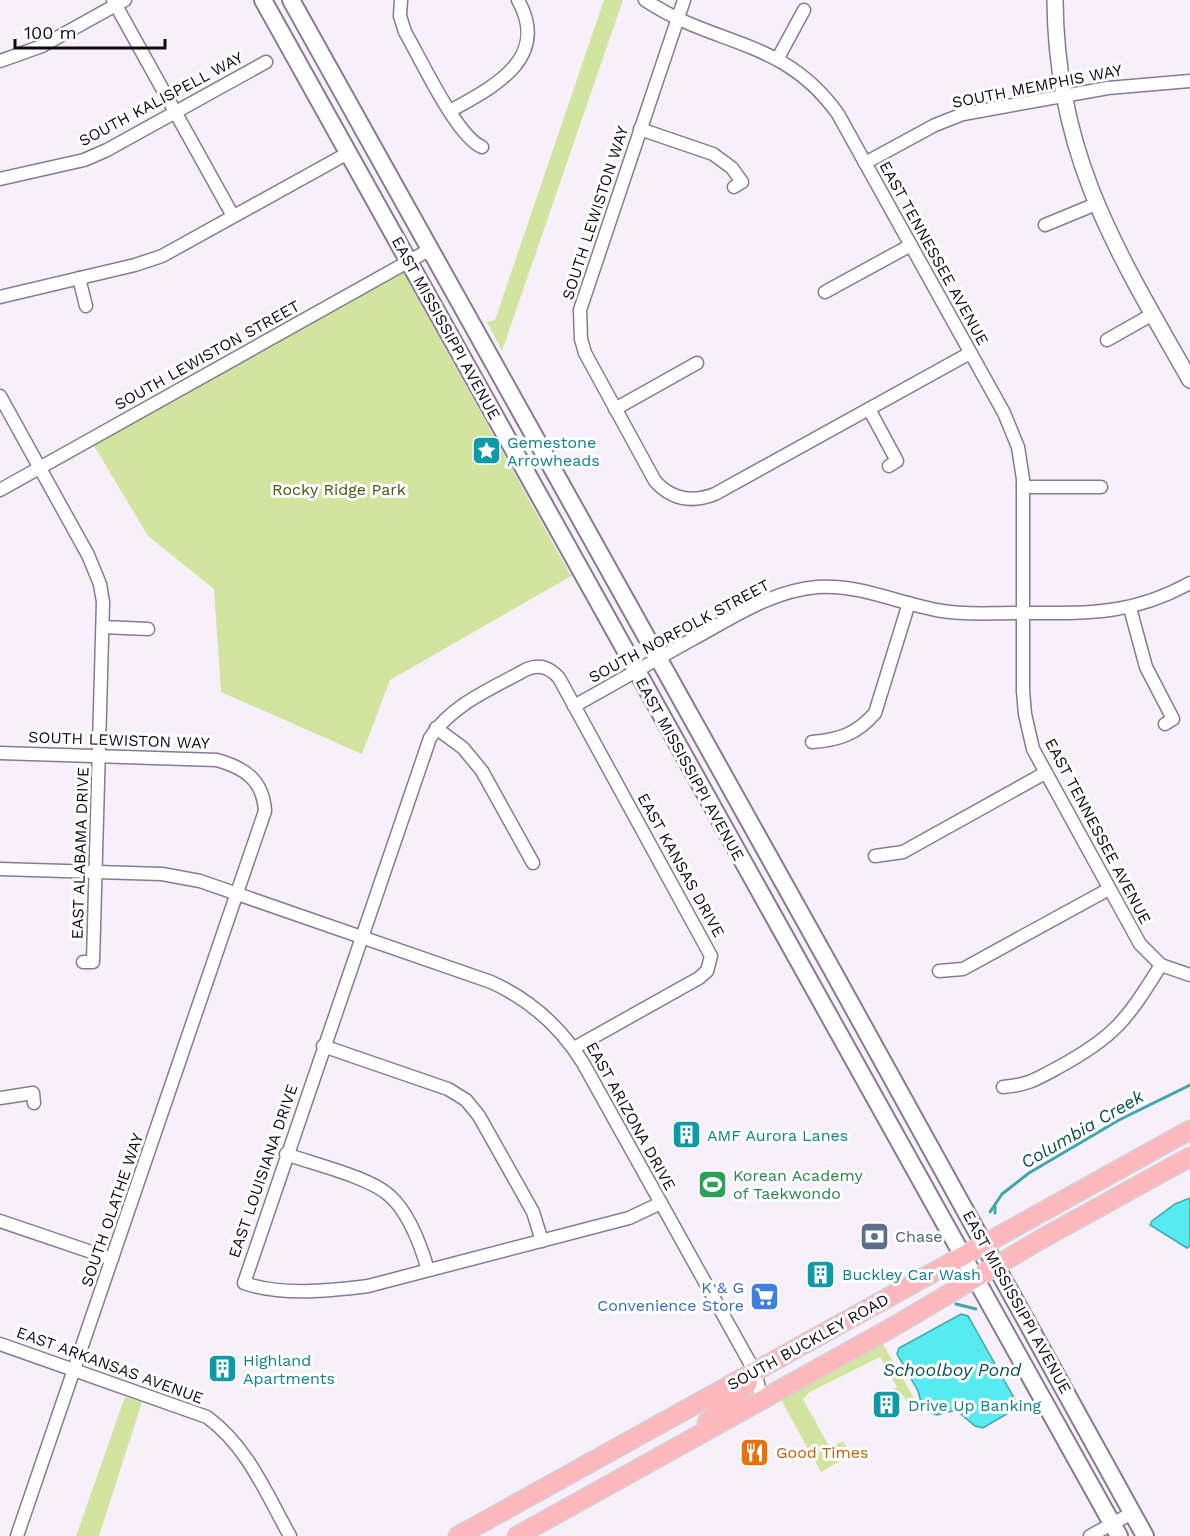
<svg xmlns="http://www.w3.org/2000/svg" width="1190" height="1536" viewBox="0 0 1190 1536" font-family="'Work Sans',sans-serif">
  <rect width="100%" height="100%" fill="#f7f0fb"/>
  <!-- green -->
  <g fill="#d2e5a0">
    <path d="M604,0h19l-121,351 -15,-29 8,-2z"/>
    <path d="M408,261v20l162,293 10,-3 -190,109 -28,74 -141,-62 -7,-103 -66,-53 -58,-97z"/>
    <path d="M878,1335l37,65 -7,3 -7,-10 -7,-4 3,-2 -17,-30 -70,35 -7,7 27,49 13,-7 8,14 -30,17 -45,-81z"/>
    <path d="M125,1397l17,5 -43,134h-23z"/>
  </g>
  <!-- water -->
  <g fill="#55ebf0" stroke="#40a7ad" stroke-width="1.5">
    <path d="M1190,1198v48l-3,2 -37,-23 2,-4 23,-17z"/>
    <path d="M961,1314l7,2 50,89 -1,3 -34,20 -8,-2 -19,-16 -19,5 -14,-5 -5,-19 -21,-37 2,-6z"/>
  </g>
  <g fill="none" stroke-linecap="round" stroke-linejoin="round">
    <!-- stream -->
    <g stroke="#40a7ad" stroke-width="3">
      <path d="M990,1212l12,-18 27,-21 90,-53 71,-35"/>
      <path d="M995,1213v-7"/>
      <path d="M956,1304l20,5"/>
    </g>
    <defs>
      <g id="minor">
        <path d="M113,0l120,216"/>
        <path d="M401,0l-1,16 5,16c16,27 51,104 77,115"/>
        <path d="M645,0c70,47 138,37 193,114l166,299 14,34 5,32v212l2,23 8,35 107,195 21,21 29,10"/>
        <path d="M684,0l-104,310 1,29 4,14 70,128c17,19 37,22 60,13l255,-141"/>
        <path d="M778,58l26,-48"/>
        <path d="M0,61l42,-15 83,-46"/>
        <path d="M450,111c43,-24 101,-52 68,-111"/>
        <path d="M640,129l73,25 19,14 10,14 -8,5"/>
        <path d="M865,163l70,-38 28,-11 145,-26 82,-7"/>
        <path d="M0,179l84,-19 23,-10 159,-88"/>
        <path d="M1045,225l51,-21"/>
        <path d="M79,278l7,28"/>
        <path d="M825,292l86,-47"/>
        <path d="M0,297l135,-32 27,-9 186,-103"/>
        <path d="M1107,340l46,-26"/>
        <path d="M0,396l88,159 12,29 3,18 -10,360h-10"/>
        <path d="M615,409l82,-46"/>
        <path d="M869,409l28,52 -8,5"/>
        <path d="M1023,487h78"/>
        <path d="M0,490l429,-240"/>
        <path d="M1130,608l16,59 27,52 -8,5"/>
        <path d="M103,627l45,2"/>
        <path d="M574,706c40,-22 79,-45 119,-67 39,-21 78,-48 124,-52 44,-3 82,17 125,24 23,4 48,2 72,2 68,0 115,4 176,-30"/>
        <path d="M436,728l27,20 19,23 51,92"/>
        <path d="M812,742c27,-2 45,-8 63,-29l34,-110"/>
        <path d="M0,753l217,7c28,8 46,20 48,51l-248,725"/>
        <path d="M875,856l28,-4 142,-79"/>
        <path d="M0,869l162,5 38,7 291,101c40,18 69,44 92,81l172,309 7,27"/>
        <path d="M939,971l24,-2 146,-80"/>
        <path d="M323,1046l125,43 18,11 13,16 54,96 9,29"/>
        <path d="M574,1048l125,-70 8,-7 4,-15 -152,-278c-9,-10 -18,-14 -32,-9 -34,19 -75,35 -97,69l-186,545c37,13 85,8 124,3l261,-68 32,-15"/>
        <path d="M1003,1087c25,-2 34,-8 56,-20 57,-31 68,-48 102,-102"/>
        <path d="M0,1098l33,-5 1,10"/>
        <path d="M286,1154c27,10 84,23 104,42 20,18 31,50 38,74"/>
        <path d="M0,1221l112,38"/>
        <path d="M0,1344l207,73c40,29 59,76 83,119"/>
        <path d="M1090,1536l42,-23"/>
      </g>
      <path id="tertiary" d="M1055,0c1,155 61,250 135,380"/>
      <g id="secondary">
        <path d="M263,0l856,1536"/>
        <path d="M291,0c284,512 573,1022 854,1536"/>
      </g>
      <g id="primary">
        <path d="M707,1422l41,-39"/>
        <path d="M458,1536l732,-406"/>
        <path d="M517,1536l376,-209 150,-89 147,-81"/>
      </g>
    </defs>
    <!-- minor casing -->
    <use href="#minor" stroke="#897a92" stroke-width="15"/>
    <!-- tertiary casing -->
    <use href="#tertiary" stroke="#897a92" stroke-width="18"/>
    <!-- secondary casing -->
    <use href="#secondary" stroke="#897a92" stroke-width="20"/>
    <!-- primary casing -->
    <use href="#primary" stroke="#d4d3d4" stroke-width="21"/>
    <!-- minor -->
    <use href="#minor" stroke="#fff" stroke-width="12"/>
    <!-- tertiary -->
    <use href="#tertiary" stroke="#fff" stroke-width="15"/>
    <!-- secondary -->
    <use href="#secondary" stroke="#fff" stroke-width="16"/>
    <!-- primary -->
    <use href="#primary" stroke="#fcb8bc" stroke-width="18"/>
  </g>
  <!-- icons -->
  <defs>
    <symbol id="sight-square" viewBox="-11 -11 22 22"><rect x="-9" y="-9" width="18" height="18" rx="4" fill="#0f9aa8" stroke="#fff"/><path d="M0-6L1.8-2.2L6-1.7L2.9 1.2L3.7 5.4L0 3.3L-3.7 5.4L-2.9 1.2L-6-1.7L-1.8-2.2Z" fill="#fff"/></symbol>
    <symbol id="building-square" viewBox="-11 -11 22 22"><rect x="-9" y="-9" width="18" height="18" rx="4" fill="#0f9aa8" stroke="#fff"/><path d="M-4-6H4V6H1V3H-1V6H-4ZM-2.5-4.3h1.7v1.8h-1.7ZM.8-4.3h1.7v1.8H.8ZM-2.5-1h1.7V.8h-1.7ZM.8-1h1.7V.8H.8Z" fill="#fff"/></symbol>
    <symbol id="stadium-square" viewBox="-11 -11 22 22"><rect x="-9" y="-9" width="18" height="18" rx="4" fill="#2e9e5b" stroke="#fff"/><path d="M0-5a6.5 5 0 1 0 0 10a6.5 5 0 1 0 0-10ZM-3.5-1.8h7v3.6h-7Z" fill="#fff"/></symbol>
    <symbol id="bank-square" viewBox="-11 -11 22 22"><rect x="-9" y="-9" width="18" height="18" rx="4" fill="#5c6f8a" stroke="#fff"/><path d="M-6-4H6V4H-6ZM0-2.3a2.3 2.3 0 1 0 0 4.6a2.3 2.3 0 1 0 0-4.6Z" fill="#fff"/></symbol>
    <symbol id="supermarket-square" viewBox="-11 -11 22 22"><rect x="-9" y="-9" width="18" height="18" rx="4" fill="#3f7fe0" stroke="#fff"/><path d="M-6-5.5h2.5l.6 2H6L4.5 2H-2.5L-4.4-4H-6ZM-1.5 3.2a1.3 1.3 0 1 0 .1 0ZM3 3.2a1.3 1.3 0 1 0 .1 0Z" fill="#fff"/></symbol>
    <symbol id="restaurant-square" viewBox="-11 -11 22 22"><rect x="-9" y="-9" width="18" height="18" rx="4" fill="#e8710a" stroke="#fff"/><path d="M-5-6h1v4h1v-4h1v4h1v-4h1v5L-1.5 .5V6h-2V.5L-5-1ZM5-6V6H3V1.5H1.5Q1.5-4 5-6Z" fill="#fff"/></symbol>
  </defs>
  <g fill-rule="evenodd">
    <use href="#sight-square" x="470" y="434" width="33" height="33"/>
    <use href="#building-square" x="670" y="1118" width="33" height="33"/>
    <use href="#stadium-square" x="696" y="1168" width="33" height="33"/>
    <use href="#bank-square" x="858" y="1220" width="33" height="33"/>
    <use href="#building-square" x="804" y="1258" width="33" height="33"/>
    <use href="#supermarket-square" x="748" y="1280" width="33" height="33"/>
    <use href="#building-square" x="206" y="1352" width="33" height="33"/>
    <use href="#building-square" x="870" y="1388" width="33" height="33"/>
    <use href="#restaurant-square" x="738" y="1436" width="33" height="33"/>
  </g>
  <g text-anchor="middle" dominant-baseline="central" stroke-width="6" stroke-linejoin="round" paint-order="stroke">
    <!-- street labels -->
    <g font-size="16" fill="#0e0912" stroke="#fff">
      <text transform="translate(1037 86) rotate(-11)">SOUTH MEMPHIS WAY</text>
      <text transform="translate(161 99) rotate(-28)">SOUTH KALISPELL WAY</text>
      <text transform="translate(595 213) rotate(-72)">SOUTH LEWISTON WAY</text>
      <text transform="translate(934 253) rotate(61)">EAST TENNESSEE AVENUE</text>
      <text transform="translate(446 328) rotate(61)">EAST MISSISSIPPI AVENUE</text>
      <text transform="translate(207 355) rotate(-29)">SOUTH LEWISTON STREET</text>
      <text transform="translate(679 631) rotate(-28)">SOUTH NORFOLK STREET</text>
      <text transform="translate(119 740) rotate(2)">SOUTH LEWISTON WAY</text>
      <text transform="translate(690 769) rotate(61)">EAST MISSISSIPPI AVENUE</text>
      <text transform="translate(1098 831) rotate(62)">EAST TENNESSEE AVENUE</text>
      <text transform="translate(80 853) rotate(-88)">EAST ALABAMA DRIVE</text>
      <text transform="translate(681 865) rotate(61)">EAST KANSAS DRIVE</text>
      <text transform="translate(631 1116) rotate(61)">EAST ARIZONA DRIVE</text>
      <text transform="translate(263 1171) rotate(-71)">EAST LOUISIANA DRIVE</text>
      <text transform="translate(112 1210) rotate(-71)">SOUTH OLATHE WAY</text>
      <text transform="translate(1017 1302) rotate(61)">EAST MISSISSIPPI AVENUE</text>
      <text transform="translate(808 1342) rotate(-29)">SOUTH BUCKLEY ROAD</text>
      <text transform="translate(110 1365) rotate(20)">EAST ARKANSAS AVENUE</text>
    </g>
    <!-- culture labels -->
    <g font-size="16" fill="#0d838f" stroke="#fff" text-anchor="start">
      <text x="507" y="442">Gemestone<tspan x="507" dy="18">Arrowheads</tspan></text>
      <text x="707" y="1135">AMF Aurora Lanes</text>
      <text x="842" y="1274">Buckley Car Wash</text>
      <text x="243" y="1360">Highland<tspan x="243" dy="18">Apartments</tspan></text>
      <text x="908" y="1405">Drive Up Banking</text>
    </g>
    <!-- park labels -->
    <g font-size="16" fill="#47550e" stroke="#fff">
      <text x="339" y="489">Rocky Ridge Park</text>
    </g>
    <!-- leisure labels -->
    <g font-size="16" fill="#27864d" stroke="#fff" text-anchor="start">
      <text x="733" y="1175">Korean Academy<tspan x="733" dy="18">of Taekwondo</tspan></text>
    </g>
    <!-- service labels -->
    <g font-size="16" fill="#4e5e75" stroke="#fff" text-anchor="start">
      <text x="895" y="1236">Chase</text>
    </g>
    <!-- shop labels -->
    <g font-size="16" fill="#366cbe" stroke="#fff" text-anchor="end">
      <text x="744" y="1287">K &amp; G<tspan x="744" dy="18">Convenience Store</tspan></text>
    </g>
    <!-- food labels -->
    <g font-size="16" fill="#c56008" stroke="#fff" text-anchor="start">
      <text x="776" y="1452">Good Times</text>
    </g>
    <!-- water labels -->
    <g font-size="18" font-style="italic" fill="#0b4f51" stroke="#fff">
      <text transform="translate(1082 1129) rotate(-30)">Columbia Creek</text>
      <text x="952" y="1369">Schoolboy Pond</text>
    </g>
  </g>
  <!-- scale -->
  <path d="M15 39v9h150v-9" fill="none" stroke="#0e0912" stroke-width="3"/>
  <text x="24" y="39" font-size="18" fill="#0e0912" stroke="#ffffff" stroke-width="4.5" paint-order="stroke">100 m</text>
</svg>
